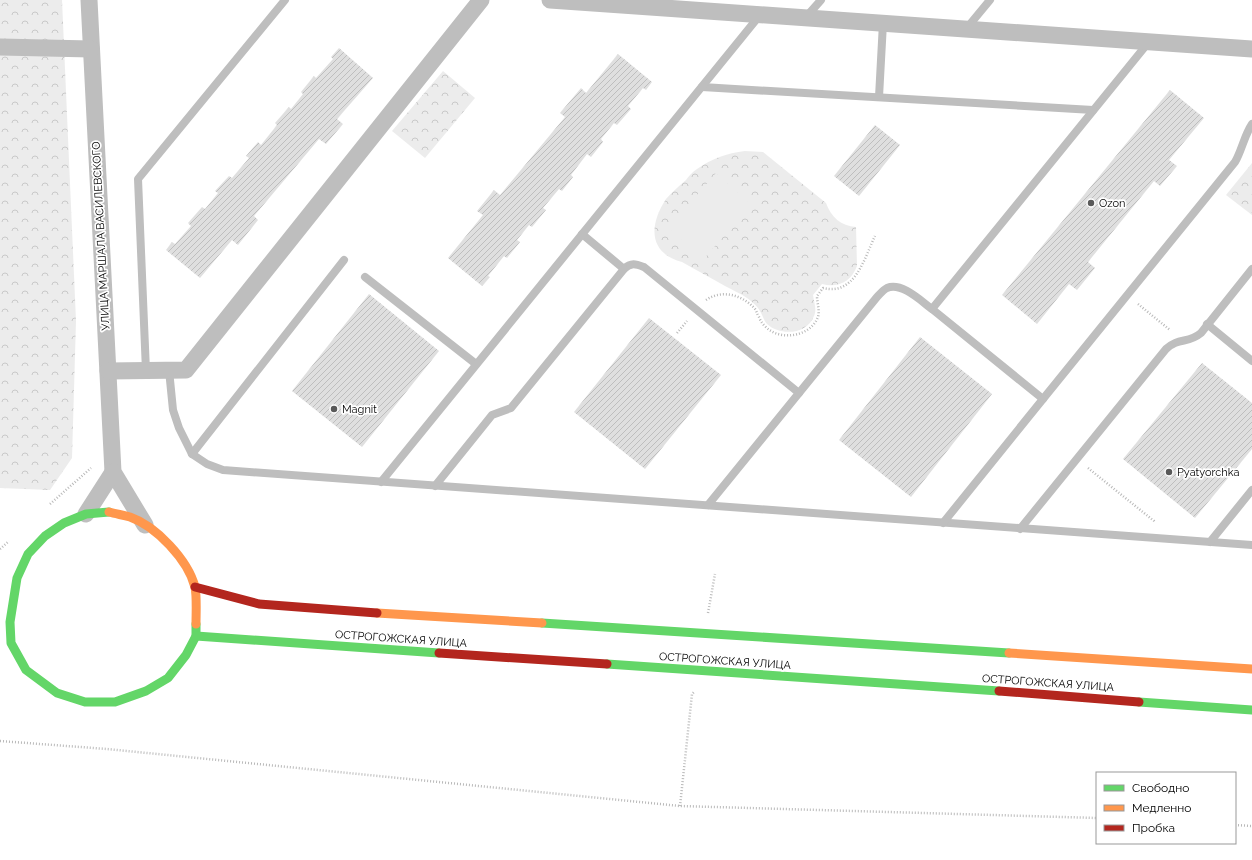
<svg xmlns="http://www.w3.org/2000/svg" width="1252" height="860" viewBox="0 0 1252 860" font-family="Raleway,sans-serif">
  <defs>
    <pattern id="forest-crowns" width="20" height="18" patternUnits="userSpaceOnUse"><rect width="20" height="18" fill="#ececec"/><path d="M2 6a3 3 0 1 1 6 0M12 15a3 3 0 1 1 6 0" fill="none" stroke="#c9c9c9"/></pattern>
    <pattern id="building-hatch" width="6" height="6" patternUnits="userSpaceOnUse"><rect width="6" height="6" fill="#dfdfdf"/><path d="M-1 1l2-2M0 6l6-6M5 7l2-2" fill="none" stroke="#bebebe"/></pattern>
  </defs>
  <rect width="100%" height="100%" fill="#fff"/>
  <!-- forest -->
  <g fill="url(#forest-crowns)">
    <path d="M0,0h62l14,321 -4,137 -22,32 -50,-2z"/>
    <path d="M443,71l32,27 -50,60 -33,-27z"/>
    <path d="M745,151l18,1 63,51c5,14 15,23 30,24l1,39c-6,16 -19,22 -35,18l-9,11c1,7 4,15 1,21 -7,19 -34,20 -47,8 -4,-5 -5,-11 -9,-16 -3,-4 -7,-7 -11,-10 -7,-5 -15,-8 -22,-12 -14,-8 -29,-16 -43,-24 -34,-9 -33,-37 -16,-63 6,-7 13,-13 20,-19 3,-4 6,-8 11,-11 14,-10 30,-16 48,-18z"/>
    <path d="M1252,163v52l-26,-20z"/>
  </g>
  <!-- pitch -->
  <path fill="#ececec" d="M716,173l35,31 -48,56 -35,-32z"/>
  <!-- building -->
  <g fill="url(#building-hatch)">
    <path d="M339,48l34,30 -36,41 6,5 -17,20 -7,-5 -65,77 4,4 -20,25 -6,-5 -32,38 -34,-28 6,-8 3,2 16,-18 -3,-3 14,-16 3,2 13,-16 -3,-2 14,-15 3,2 17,-20 -3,-2 12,-14 3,3 16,-20 -2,-2 14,-16 2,2 12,-15 -2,-2 13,-16 2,2 17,-19 -2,-2z"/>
    <path d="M618,54l34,28 -6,8 -3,-2 -15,18 3,3 -14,16 -3,-2 -13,16 2,3 -12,15 -4,-3 -16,21 2,2 -11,14 -3,-2 -16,19 3,2 -14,17 -3,-2 -12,15 3,2 -13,16 -3,-2 -16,20 2,1 -8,9 -34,-28 35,-43 -6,-4 9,-11 8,-10 6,5 65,-78 -5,-4 21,-25 5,5z"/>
    <path d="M1170,90l34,28 -35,42 8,6 -17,20 -6,-5 -66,81 7,6 -18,22 -8,-6 -32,40 -35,-29z"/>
    <path d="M875,125l25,20 -41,51 -25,-20z"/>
    <path d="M369,294l70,57 -77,96 -70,-56z"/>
    <path d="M649,318l72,57 -76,94 -71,-57z"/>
    <path d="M920,337l72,57 -81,103 -72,-57z"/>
    <path d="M1202,363l50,40v46l-57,69 -72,-59z"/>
  </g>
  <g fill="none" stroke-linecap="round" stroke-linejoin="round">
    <!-- path -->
    <g stroke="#b9b9b9" stroke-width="2.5" stroke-dasharray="1 2" stroke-linecap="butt">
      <path d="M706,300c16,-11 37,-5 49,9 2,3 2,5 4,8 2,6 7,11 12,14 15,9 40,4 47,-14 2,-7 -1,-14 -1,-21l6,-8c32,8 41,-29 52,-52"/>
      <path d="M1138,304l32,26"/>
      <path d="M677,333l10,-12"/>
      <path d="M1088,468l66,53 1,2"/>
      <path d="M50,504l41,-36"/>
      <path d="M0,549l9,-8"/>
      <path d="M708,613l7,-39"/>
      <path d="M0,741l107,8 573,57 417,12"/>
      <path d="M680,806l12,-112 2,-2"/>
      <path d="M1235,825l17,1"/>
    </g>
    <!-- lane -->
    <g stroke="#bebebe" stroke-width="8">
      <path d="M806,17l15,-17"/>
      <path d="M966,29l24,-29"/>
      <path d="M1148,43l-216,266 111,90 192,-237c7,-12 9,-26 17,-38"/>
      <path d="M702,87l391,23"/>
      <path d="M879,97l4,-74"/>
      <path d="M582,234l42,35c7,-7 12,-5 20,-2l155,126 78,-96c3,-3 6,-7 10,-9 15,-6 34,13 45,21"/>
      <path d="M365,277l111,87"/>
      <path d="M1207,324l45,37"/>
      <path d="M169,370l4,40 6,18 13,26 15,10 16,6 1029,75"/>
      <path d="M146,371l-8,-192 147,-179"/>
      <path d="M192,454l152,-194"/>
      <path d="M381,482l379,-467"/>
      <path d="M435,486l57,-71 19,-7 113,-139"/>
      <path d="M708,505l91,-112"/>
      <path d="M943,523l100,-124"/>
      <path d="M1020,529l146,-180c13,-12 22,-5 35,-16l51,-64"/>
      <path d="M1210,542l42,-52"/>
    </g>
    <!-- street -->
    <g stroke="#bebebe" stroke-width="17">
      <path d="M89,0l24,472 32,53"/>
      <path d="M550,0l702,49"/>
      <path d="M0,47l91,2"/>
      <path d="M108,371l78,-1 295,-370"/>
      <path d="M86,514l27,-42"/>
    </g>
    <!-- fast -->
    <g stroke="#63d668" stroke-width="9">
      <path d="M109,512l-23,2 -22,9 -19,13 -17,18 -11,24 -7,44 1,21 15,27 31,23 28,9h30l31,-11 22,-13 18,-23 10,-19v-12"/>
      <path d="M542,623l467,30"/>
      <path d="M196,636l243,17"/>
      <path d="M607,664l392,27"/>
      <path d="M1139,702l113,8"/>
    </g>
    <!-- slow -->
    <g stroke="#ff974d" stroke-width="9">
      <path d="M109,512c7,2 14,3 21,5 26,9 58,43 65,70 2,10 1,26 1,37"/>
      <path d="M377,613l165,10"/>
      <path d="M1009,653l243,16"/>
    </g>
    <!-- jam -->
    <g stroke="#b3261e" stroke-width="9">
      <path d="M195,587l64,17 118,9"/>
      <path d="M439,653l168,11"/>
      <path d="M999,691l140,11"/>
    </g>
  </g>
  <!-- markers -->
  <g fill="#595959" stroke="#fff" stroke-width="1.5">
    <circle cx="1091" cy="203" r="4"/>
    <circle cx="334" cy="409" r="4"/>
    <circle cx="1169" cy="472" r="4"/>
  </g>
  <g text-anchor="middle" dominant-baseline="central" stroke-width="3.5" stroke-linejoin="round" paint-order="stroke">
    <!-- poi labels -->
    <g font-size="11" fill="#000" stroke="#fff" text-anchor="start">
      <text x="1099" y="203">Ozon</text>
      <text x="342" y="409">Magnit</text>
      <text x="1177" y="472">Pyatyorchka</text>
    </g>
    <!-- street labels -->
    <g font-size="11" fill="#000" stroke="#fff">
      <text transform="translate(101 236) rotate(-93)">УЛИЦА МАРШАЛА ВАСИЛЕВСКОГО</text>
      <text transform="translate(401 639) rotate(4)">ОСТРОГОЖСКАЯ УЛИЦА</text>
      <text transform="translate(725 661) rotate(4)">ОСТРОГОЖСКАЯ УЛИЦА</text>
      <text transform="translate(1048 683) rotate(4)">ОСТРОГОЖСКАЯ УЛИЦА</text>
    </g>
  </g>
  <!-- legend -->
  <rect x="1096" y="772" width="140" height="72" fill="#ffffff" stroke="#999999"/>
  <rect x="1104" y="785" width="20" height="6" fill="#63d668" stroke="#999999"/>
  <text x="1132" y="792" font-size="12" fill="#000000">Свободно</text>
  <rect x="1104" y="805" width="20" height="6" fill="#ff974d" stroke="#999999"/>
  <text x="1132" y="812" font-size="12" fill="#000000">Медленно</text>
  <rect x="1104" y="825" width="20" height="6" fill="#b3261e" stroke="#999999"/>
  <text x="1132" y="832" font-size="12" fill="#000000">Пробка</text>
</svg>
